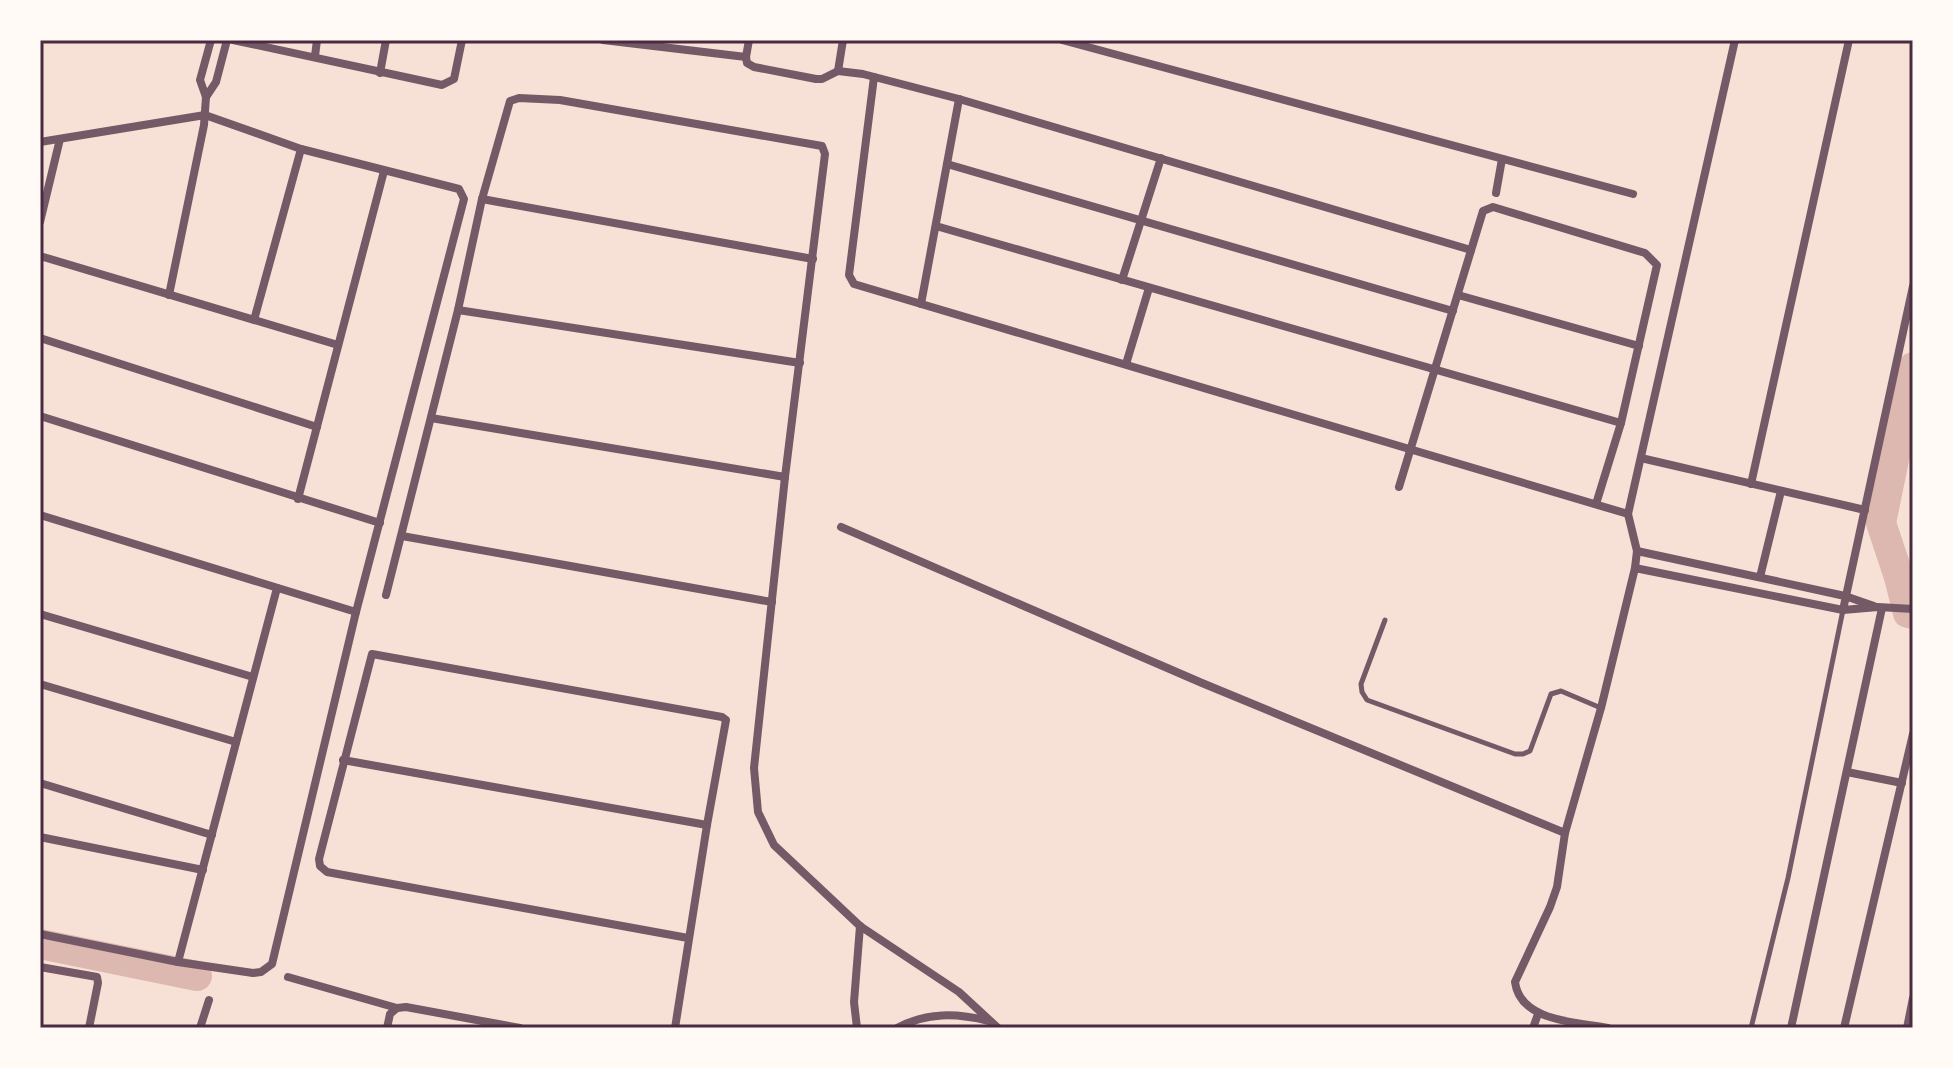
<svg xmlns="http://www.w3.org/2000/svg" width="1953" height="1068" viewBox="0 0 1953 1068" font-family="Helvetica,sans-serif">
  <rect width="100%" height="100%" fill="#f7e1d7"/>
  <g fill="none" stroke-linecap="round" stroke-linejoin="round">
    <!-- river -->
    <g stroke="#dcb8b0" stroke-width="30">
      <path d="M1913,367l-32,156 18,54 9,36 5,1"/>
      <path d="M40,944l157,32"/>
    </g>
    <!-- service -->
    <g stroke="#755966" stroke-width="5">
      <path d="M1385,620l-24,64 1,8 5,8 148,54h8l7,-3 21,-57 10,-3 40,17"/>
      <path d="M1751,1028l37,-150 55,-268"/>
    </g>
    <!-- minor -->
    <g stroke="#755966" stroke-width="8">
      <path d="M233,40l209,45 12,-6 8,-39"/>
      <path d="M603,40l143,17"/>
      <path d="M1062,40l571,154"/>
      <path d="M315,56l2,-16"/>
      <path d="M746,57l1,6 7,4 62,12h6l16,-8 25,3 96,25 512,151"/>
      <path d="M746,57l3,-17"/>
      <path d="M838,71l5,-31"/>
      <path d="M380,73l6,-33"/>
      <path d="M874,77l-25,198 5,9 774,230"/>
      <path d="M206,97l10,-15 11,-42"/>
      <path d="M40,142l165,-27 96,34 158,40 5,10 -108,413 -84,352 -11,8 -8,1 -75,-11 -138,-28"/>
      <path d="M947,164l506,147"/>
      <path d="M1496,193l6,-34"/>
      <path d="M482,199l331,60"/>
      <path d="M40,222l20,-83"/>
      <path d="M936,226l685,197"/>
      <path d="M40,256l298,89"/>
      <path d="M1122,280l39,-122"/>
      <path d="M169,295l35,-170 2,-28 -6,-17 11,-40"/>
      <path d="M1458,295l181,51"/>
      <path d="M921,304l38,-205"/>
      <path d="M458,310l342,53"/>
      <path d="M254,320l47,-171"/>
      <path d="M40,338l277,89"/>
      <path d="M1126,364l23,-76"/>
      <path d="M40,416l340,107"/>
      <path d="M431,418l354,59"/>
      <path d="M1641,458l224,52"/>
      <path d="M1751,484l98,-444"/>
      <path d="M1399,487l84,-276 10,-4 152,46 12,12 -36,158 -25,81"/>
      <path d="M298,499l86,-328"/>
      <path d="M40,515l316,97"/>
      <path d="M841,527l361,156 363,150"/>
      <path d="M402,536l370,66"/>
      <path d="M1637,551l208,45 29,10"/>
      <path d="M1635,568l208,42 35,-3 35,2"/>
      <path d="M1760,577l21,-86"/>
      <path d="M386,595l72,-285 24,-111 28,-98 9,-3 41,2 262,46 3,8 -40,323 -31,291 4,44 16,33 86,81 99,66 39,36"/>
      <path d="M1843,610l70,-324"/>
      <path d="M40,614l213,63"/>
      <path d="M40,684l196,58"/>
      <path d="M343,760l364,65"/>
      <path d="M1847,772l55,11"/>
      <path d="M40,783l172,52"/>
      <path d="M40,837l163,33"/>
      <path d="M178,962l99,-374"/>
      <path d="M40,967l57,10 1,6 -9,45"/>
      <path d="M288,977l109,31"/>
      <path d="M200,1028l9,-28"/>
      <path d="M387,1028l3,-14 7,-6 9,-1 114,21"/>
      <path d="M675,1028l32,-203 19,-105 -4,-3 -350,-63 -53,205 1,7 7,6 361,66"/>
      <path d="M857,1028l-3,-26 6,-76"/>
      <path d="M897,1028c30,-16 59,-15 92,-7"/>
      <path d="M1533,1028l5,-14"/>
      <path d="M1608,1028c-31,-6 -88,-6 -93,-46l35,-75 7,-20 8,-54 36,-125 34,-140 2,-17 -9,-37 107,-474"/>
      <path d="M1791,1028l91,-420"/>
      <path d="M1844,1028l69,-294"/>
      <path d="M1907,1028l6,-30"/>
    </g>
  </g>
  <!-- border -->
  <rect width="1953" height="1068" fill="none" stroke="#fffaf5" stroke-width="84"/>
  <rect x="42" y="42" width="1869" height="984" fill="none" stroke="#4a2c40" stroke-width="3"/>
</svg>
